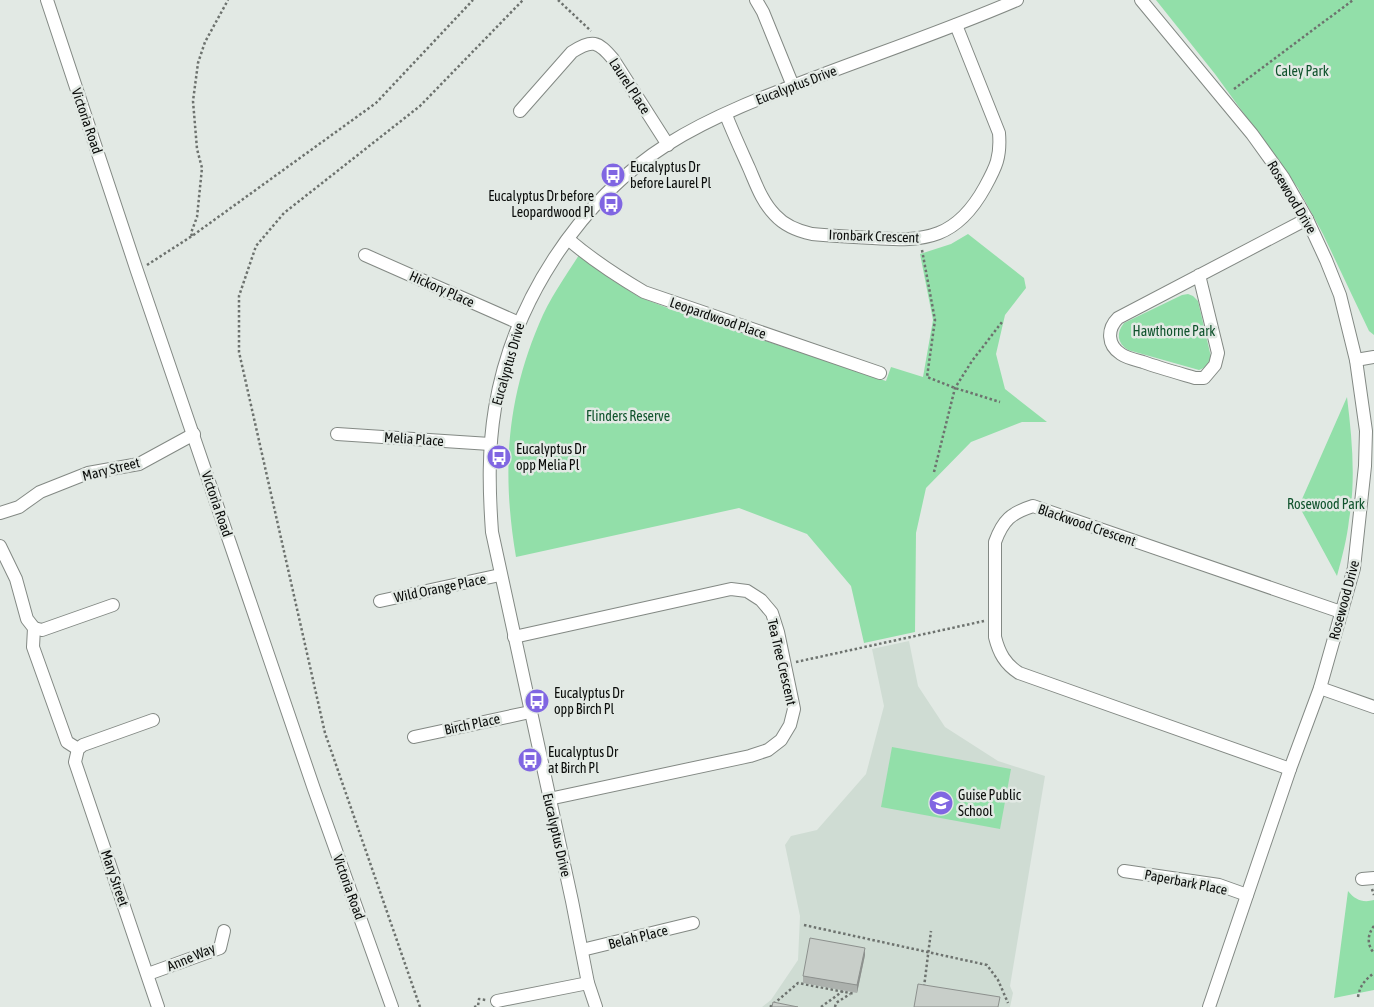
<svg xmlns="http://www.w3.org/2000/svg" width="1374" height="1007" viewBox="0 0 1374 1007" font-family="'Asap Condensed',sans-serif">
  <rect width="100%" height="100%" fill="#e2e9e4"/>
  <!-- built -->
  <path fill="#cfdcd3" d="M909,641l9,45 27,41 53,34 47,15 -35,210 3,7 -3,14h-248l9,-7 27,-40 2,-44 -15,-71 6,-9 26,-6 49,-56 18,-68 -12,-57z"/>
  <!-- green -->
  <g fill="#92dfa9">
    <path d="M1156,0h218v335l-5,-4 -46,-97 -25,-46 -83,-114z"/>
    <path d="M968,234l56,44 2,10 -21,27 -9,39 9,35 42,33h-25l-51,20 -45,46 -10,45 -1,99 -51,11 -13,-57 -44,-52 -68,-26 -223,49c-14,-83 -10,-155 23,-233 10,-25 26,-47 40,-69l30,23 30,19 34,13 213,71 5,-14 32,10 10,-57 -13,-66 31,-10z"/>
    <path d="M1188,294l5,2 5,5 13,56c-1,8 -5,10 -12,13l-71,-20c-11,-7 -12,-17 -4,-27l58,-28z"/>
    <path d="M1347,397c5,41 9,82 2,123 -2,19 -7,37 -12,56l-38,-70z"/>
    <path d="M892,747l119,22 -11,60 -119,-22z"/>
    <path d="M1348,891c7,9 15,12 26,9v90l-40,8z"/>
  </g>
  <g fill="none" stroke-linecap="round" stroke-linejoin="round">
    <defs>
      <g id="minor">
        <path d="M47,0l90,271 177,518 78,218"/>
        <path d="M756,0l7,12 30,74"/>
        <path d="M1141,0l111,134 31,43 24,42 19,41 14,35 16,65 10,71 -1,35 -11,102 -34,120 -30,81 -81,238"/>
        <path d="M520,111l52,-59c20,-13 26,-11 41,7l55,86"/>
        <path d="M726,115c7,18 15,35 23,53 7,16 13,34 26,47 10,11 23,16 37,19 20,2 40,3 61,4 53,4 84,0 112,-51 11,-20 16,-30 14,-54l-43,-108"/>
        <path d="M568,239c23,20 49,37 76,53l236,81"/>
        <path d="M365,255l154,68"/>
        <path d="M1199,275l19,78 -3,12 -11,13h-9c-17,-5 -35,-10 -52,-16 -7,-2 -16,-4 -22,-8 -14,-9 -14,-25 -3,-36l189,-99"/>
        <path d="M1356,360l18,-3"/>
        <path d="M337,434l153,10"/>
        <path d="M0,513l19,-6 21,-15 48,-19 51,-9 55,-30"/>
        <path d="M0,546l16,33 11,40 7,9 -1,19 34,95 11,7"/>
        <path d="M380,601l120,-26"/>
        <path d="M34,628l8,2 71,-25"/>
        <path d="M514,637l217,-48 16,2 14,9 11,13 6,19 16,77 -4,16 -9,15 -13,10 -18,6 -201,43"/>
        <path d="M1320,688l54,19"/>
        <path d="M153,720l-70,25 -5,4 -3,13 83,245"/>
        <path d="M414,737l116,-25"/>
        <path d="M1290,769l-271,-96c-14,-9 -20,-20 -24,-36v-95c8,-22 16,-29 38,-36l308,106"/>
        <path d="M1124,871l95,14 28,10"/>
        <path d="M1362,879l12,-1"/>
        <path d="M582,950l111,-27"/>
        <path d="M148,974l72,-26 4,-17"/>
        <path d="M497,1001l91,-18"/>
        <path d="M596,1007l-8,-24 -16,-82 -80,-369c-3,-42 -4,-82 3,-124 17,-104 83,-207 173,-264 46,-29 100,-49 151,-68 66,-25 133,-48 198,-76"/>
      </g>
    </defs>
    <!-- minor casing -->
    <use href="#minor" stroke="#838984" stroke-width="14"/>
    <!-- path -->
    <g stroke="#6d726e" stroke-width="2.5" stroke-dasharray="2.5 2.5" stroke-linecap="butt">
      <path d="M558,0l33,31"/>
      <path d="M1234,89l119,-89"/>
      <path d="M192,236l-1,-3 6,-16 5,-49 -5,-19 -4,-48 5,-38 7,-21 23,-42"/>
      <path d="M922,250l13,70 -8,57 28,11 45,14"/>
      <path d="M147,265l45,-29 184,-133 97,-103"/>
      <path d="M934,472l21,-84 17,-27 30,-39"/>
      <path d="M1312,507l36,2"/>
      <path d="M796,662l188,-41"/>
      <path d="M1372,889l2,6"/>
      <path d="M804,925l183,40 11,15 10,23"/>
      <path d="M1374,926c-7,9 -7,19 0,27"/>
      <path d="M924,987l7,-56"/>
      <path d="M1358,997c2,-12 7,-17 16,-24"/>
      <path d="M420,1007l-95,-274 -86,-381v-56l17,-50 28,-33 136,-107 103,-106"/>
      <path d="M474,1007l4,-1 1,-7 7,1"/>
      <path d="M770,1007l28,-24 57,11"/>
      <path d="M821,1007l22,-16"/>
      <path d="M835,1007l1,-4 14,-9"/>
    </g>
    <!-- minor -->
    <use href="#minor" stroke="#fff" stroke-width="12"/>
  </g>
  <!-- wall -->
  <path fill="#acb1ad" d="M865,955l-8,38 -54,-10v-7z"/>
  <!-- shaded-wall -->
  <path fill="#8c908d" d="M865,948v7l-8,38v-8z"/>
  <!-- building -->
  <g fill="#c8cec9" stroke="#8c908d">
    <path d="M810,938l55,10 -8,37 -54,-9z"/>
    <path d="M918,984l82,13 -2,10h-84z"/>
    <path d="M773,1002l25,5h-26z"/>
  </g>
  <!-- icons -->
  <defs>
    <symbol id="bus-disc" viewBox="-11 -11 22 22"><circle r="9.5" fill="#8066e2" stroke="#e2e9e4"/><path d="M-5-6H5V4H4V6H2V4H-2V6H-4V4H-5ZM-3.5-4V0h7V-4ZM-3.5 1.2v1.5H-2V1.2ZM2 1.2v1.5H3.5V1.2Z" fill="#fff"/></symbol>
    <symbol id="school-disc" viewBox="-11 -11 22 22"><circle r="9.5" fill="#8066e2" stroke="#e2e9e4"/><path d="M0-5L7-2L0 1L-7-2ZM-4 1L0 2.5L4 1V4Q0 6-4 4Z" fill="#fff"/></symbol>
  </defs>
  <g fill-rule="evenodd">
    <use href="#bus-disc" x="599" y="161" width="28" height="28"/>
    <use href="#bus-disc" x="597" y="190" width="28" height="28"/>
    <use href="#bus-disc" x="485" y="443" width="28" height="28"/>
    <use href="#bus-disc" x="523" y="687" width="28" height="28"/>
    <use href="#bus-disc" x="516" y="746" width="28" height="28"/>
    <use href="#school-disc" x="927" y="789" width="28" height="28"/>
  </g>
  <g text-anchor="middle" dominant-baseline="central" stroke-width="5" stroke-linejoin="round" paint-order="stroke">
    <!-- park labels -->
    <g font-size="14" fill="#10532d" stroke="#e2e9e4">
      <text x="1302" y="71">Caley Park</text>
      <text x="1174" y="331">Hawthorne Park</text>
      <text x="628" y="416">Flinders Reserve</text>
      <text x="1326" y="504">Rosewood Park</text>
    </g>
    <!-- street labels -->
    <g font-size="14" fill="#0b0d0b" stroke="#e2e9e4">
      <text transform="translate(796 85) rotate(-21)">Eucalyptus Drive</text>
      <text transform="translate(630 86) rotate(57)">Laurel Place</text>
      <text transform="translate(87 121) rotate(71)">Victoria Road</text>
      <text transform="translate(1292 197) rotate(59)">Rosewood Drive</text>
      <text transform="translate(874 236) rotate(2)">Ironbark Crescent</text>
      <text transform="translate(442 289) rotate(24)">Hickory Place</text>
      <text transform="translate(718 318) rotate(19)">Leopardwood Place</text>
      <text transform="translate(508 364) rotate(-74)">Eucalyptus Drive</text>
      <text transform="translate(414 439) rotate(4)">Melia Place</text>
      <text transform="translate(111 469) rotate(-14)">Mary Street</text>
      <text transform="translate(217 504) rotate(71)">Victoria Road</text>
      <text transform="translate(1087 525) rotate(19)">Blackwood Crescent</text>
      <text transform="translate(440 588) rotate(-12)">Wild Orange Place</text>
      <text transform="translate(1344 600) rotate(-75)">Rosewood Drive</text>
      <text transform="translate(782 662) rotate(77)">Tea Tree Crescent</text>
      <text transform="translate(472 724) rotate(-12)">Birch Place</text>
      <text transform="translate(557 835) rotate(77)">Eucalyptus Drive</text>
      <text transform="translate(115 878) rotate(71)">Mary Street</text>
      <text transform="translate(1186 882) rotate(11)">Paperbark Place</text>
      <text transform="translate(349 887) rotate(70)">Victoria Road</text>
      <text transform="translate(638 937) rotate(-14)">Belah Place</text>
      <text transform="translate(191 957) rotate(-23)">Anne Way</text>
    </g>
    <!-- poi labels -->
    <g font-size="14" fill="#0b0d0b" stroke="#e2e9e4" text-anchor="start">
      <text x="630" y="167">Eucalyptus Dr<tspan x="630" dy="16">before Laurel Pl</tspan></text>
      <text x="594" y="196" text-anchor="end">Eucalyptus Dr before<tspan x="594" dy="16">Leopardwood Pl</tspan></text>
      <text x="516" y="449">Eucalyptus Dr<tspan x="516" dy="16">opp Melia Pl</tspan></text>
      <text x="554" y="693">Eucalyptus Dr<tspan x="554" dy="16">opp Birch Pl</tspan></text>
      <text x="548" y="752">Eucalyptus Dr<tspan x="548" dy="16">at Birch Pl</tspan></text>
      <text x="958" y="795">Guise Public<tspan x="958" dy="16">School</tspan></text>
    </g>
  </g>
</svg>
